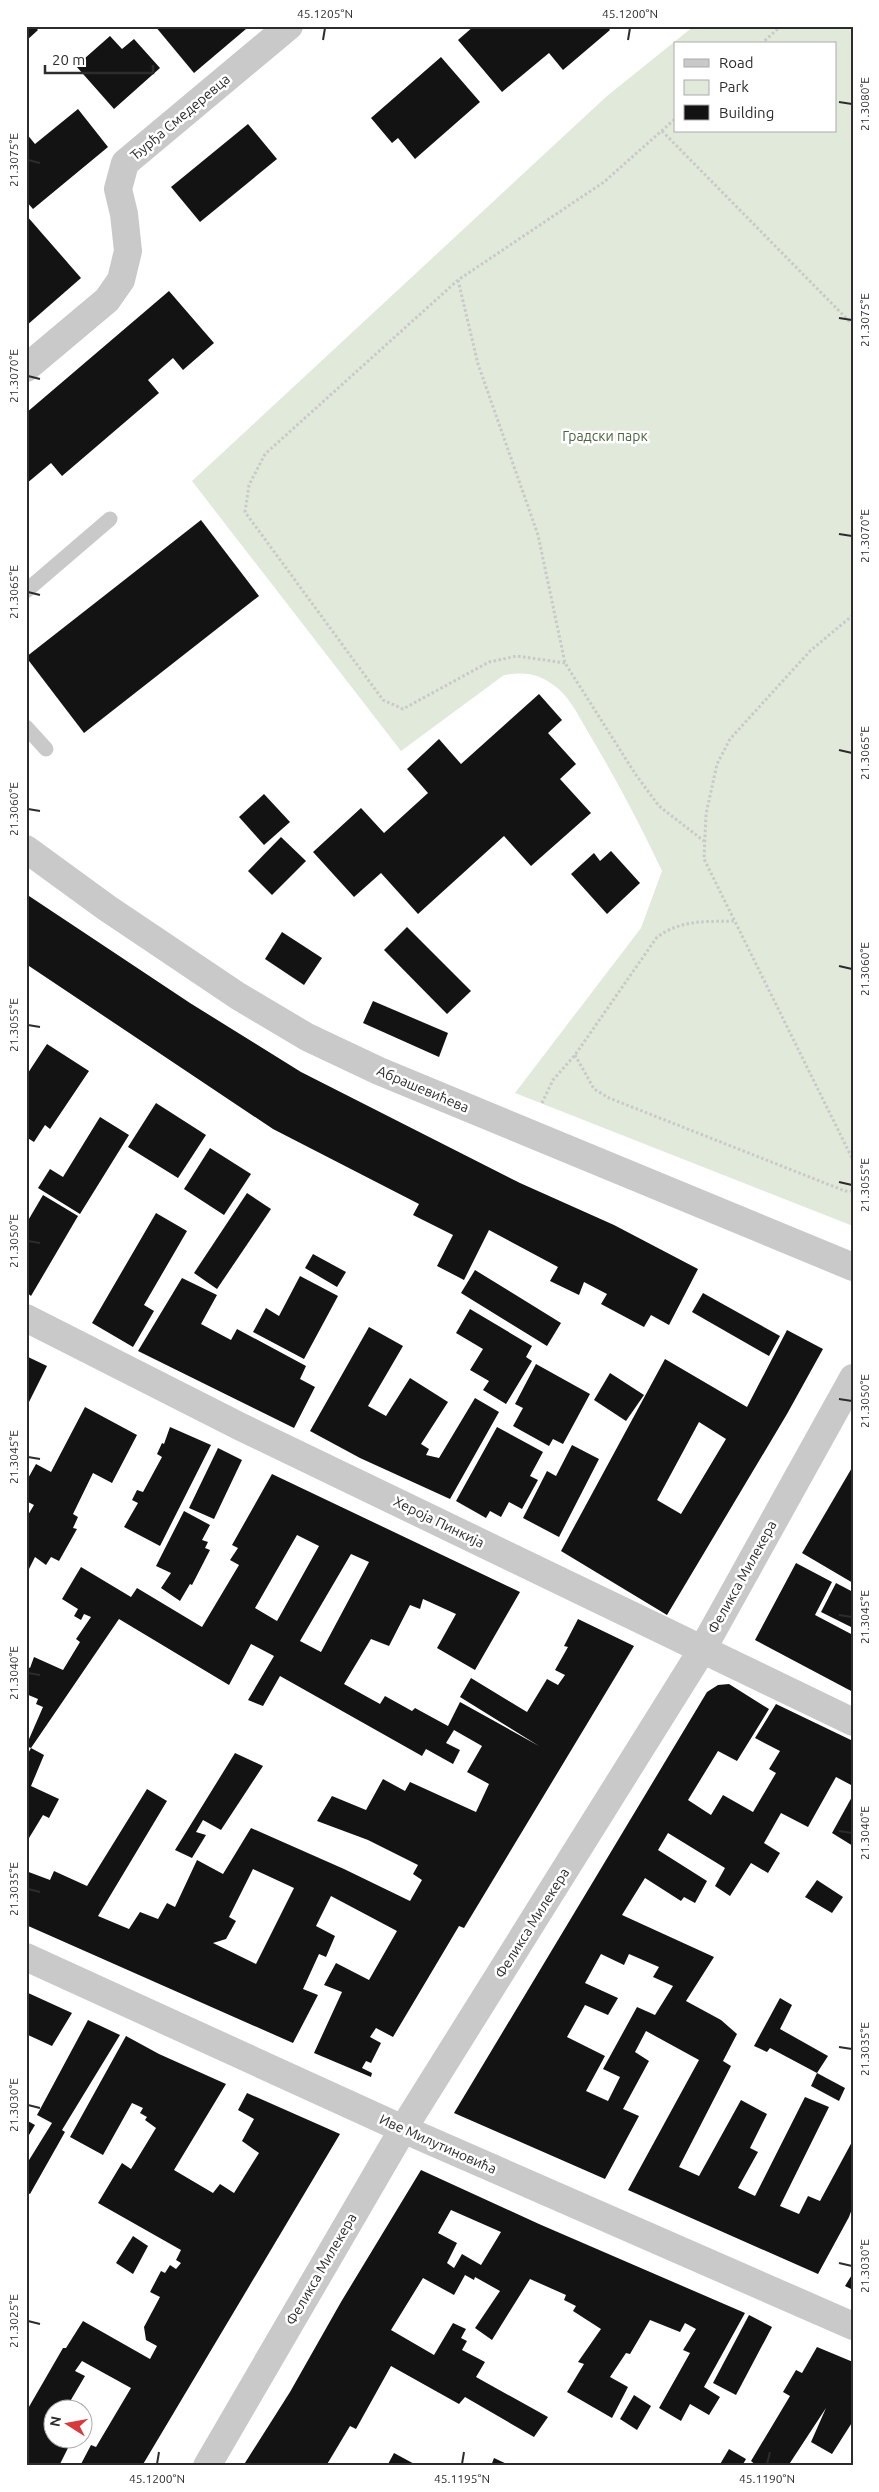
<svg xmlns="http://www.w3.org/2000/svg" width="879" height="2492" viewBox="0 0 879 2492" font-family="Ubuntu,sans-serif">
  <rect width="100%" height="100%" fill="#fff"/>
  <!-- green -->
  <path fill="#e1e9da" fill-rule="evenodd" d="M694,26h159v1200l-338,-133 126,-165 21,-57c-22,-47 -47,-94 -74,-139 -10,-17 -19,-37 -36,-48 -16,-11 -29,-12 -48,-9l-103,76 -209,-270 415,-385zM675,44h160v87h-160z"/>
  <!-- building -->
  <g fill="#131313" fill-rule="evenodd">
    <path d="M26,26h8l4,4 -12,11z"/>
    <path d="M155,26h89l2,3 -52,44z"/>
    <path d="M474,26h133l3,4 -47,40 -14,-17 -47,39 -44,-52z"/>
    <path d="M110,36l12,13 12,-10 26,29 -46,41 -38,-43z"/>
    <path d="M441,57l39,45 -65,57 -17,-21 -6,5 -21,-25z"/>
    <path d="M78,109l30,38 -75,62 -7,-8v-68l9,11z"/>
    <path d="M248,124l29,35 -77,63 -29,-35z"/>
    <path d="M26,215l55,63 -55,48z"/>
    <path d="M169,291l45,52 -31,27 -10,-12 -25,22 11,13 -97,83 -11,-13 -25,21v-71z"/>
    <path d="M201,520l58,76 -175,137 -58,-76z"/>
    <path d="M539,694l23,26 -14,13 28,31 -16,15 31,34 -60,53 -27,-30 -86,78 -37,-41 -27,24 -41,-45 48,-44 23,25 44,-40 -21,-24 32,-30 22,25z"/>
    <path d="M264,794l26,28 -26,23 -25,-28z"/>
    <path d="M281,837l25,24 -34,34 -24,-24z"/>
    <path d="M611,851l29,32 -33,31 -36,-40 23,-21 6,8z"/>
    <path d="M26,894l164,109 111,69 219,111 94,42 84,44 -29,56 -18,-10 -7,12 -43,-23 6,-10 -23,-12 -5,13 -29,-14 8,-14 -69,-37 -25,50 -27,-14 16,-31 -40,-20 6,-11 -146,-75 -247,-165z"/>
    <path d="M407,927l64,64 -24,23 -63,-64z"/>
    <path d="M282,932l40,26 -18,27 -39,-26z"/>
    <path d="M373,1001l75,32 -9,24 -76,-34z"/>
    <path d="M47,1044l42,27 -39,58 -5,-4 -11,17 -8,-5v-61z"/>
    <path d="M156,1103l50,32 -28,43 -50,-31z"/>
    <path d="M100,1117l29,18 -49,79 -42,-26 12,-19 13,8z"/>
    <path d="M210,1148l41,26 -27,41 -40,-26z"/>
    <path d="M247,1193l24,16 -54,80 -23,-16z"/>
    <path d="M43,1195l35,21 -47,80 -5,-4v-68z"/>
    <path d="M156,1213l31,18 -43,74 10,6 -21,36 -41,-24z"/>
    <path d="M313,1254l33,18 -9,15 -32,-19z"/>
    <path d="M475,1270l86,53 -14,23 -86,-53z"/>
    <path d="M300,1276l38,20 -34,63 -51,-27 13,-24 13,8z"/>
    <path d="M182,1278l35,17 -16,29 30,16 6,-11 69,37 -6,13 15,8 -21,41 -156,-77z"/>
    <path d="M703,1293l77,43 -11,20 -77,-44z"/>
    <path d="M470,1309l62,37 -6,11 6,4 -26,43 -23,-14 6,-9 -19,-11 13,-21 -27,-16z"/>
    <path d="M369,1327l34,19 -35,60 18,10 24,-38 38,24 -27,42 8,5 -3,6 13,3 36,-60 24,14 -49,87 -90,-41 -50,-27z"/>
    <path d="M787,1330l36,19 -36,65 -120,201 -106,-64 104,-192 82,48zM699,1422l27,17 -45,75 -24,-14z"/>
    <path d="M26,1356l21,10 -21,42z"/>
    <path d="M536,1364l54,30 -27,50 -10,-5 -4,7 -36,-20 10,-18 -8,-4z"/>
    <path d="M610,1373l34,22 -18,26 -32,-21z"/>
    <path d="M85,1407l52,28 -25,48 -19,-10 -20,41 5,3 -5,11 4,1 -18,32 -8,-4 -5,8 -11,-8 -9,18v-61l2,1 6,-10 -8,-4v-19l10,-18 15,8z"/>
    <path d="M170,1427l41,18 -51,101 -36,-19 14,-24 -6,-3 5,-10 6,2 19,-35 -5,-3 5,-11 2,1z"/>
    <path d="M497,1427l46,25 -13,24 8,4 -16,29 -13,-7 -8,15 -11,-6 -4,7 -30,-17z"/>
    <path d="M572,1445l27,14 -40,78 -36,-19 24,-47 9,5z"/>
    <path d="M218,1448l24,12 -28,59 -25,-11z"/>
    <path d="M853,1466v117l-51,-30z"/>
    <path d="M272,1474l248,118 -45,78 -38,-22 19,-34 -33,-15 -3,10 -10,-4 -21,41 -18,-7 -27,45 36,20 5,-8 27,15 3,-3 33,18 12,-24 79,44 -79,-49 11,-19 56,34 20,-33 11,6 7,-10 -10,-5 13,-23 -4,-1 14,-27 56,27 -170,282 -5,-2 -66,111 -17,-9 -6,9 11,6 -10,20 -5,-2 -4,7 10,5 -1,4 -57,-24 28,-61 -18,-7 12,-22 33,17 28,-49 -66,-35 -15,30 19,10 -9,21 -7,-3 -16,35 15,6 -25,48 -267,-118v-54l24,9 4,-9 33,15 60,-97 20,12 -69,115 31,13 11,-17 18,7 9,-16 8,4 22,-47 26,14 28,-46 93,41 66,32 12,-21 -9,-6 5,-9 -50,-25 -51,-19 15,-25 34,14 17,-31 22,12 5,-9 66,30 13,-28 -22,-12 15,-26 -28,-16 -8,13 14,7 -7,14 -27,-15 -4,7 -142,-80 -17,30 -15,-6 26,-44 -23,-12 -22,41 -110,-66 -88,129 -5,-2 17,-39 -7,-3 2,-5 -12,-5v-28l4,2 4,-11 29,13 17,-28 -4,-3 15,-22 -7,-3 -3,6 -7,-4 4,-7 -16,-10 19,-32 50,30 6,-9 65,39 37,-62 -9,-5 8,-12 -6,-3zM297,1535l22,11 -42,75 -22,-13zM351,1554l18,8 -48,90 -21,-11zM253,1869l41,19 -38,76 -43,-21 13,-4 10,-18 -7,-4z"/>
    <path d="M184,1511l26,14 -8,15 6,2 -3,6 5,2 -18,35 -2,-1 -10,17 -19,-13 10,-15 -15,-7z"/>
    <path d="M796,1563l36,19 -17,33 38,20v57l-98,-52z"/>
    <path d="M836,1583l17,9v36l-32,-16z"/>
    <path d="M729,1684l40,25 -32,52 -19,-10 -30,49 23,15 12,-20 30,17 23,-39 -7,-4 11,-18 -25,-13 21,-34 77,37v45l-17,-9 -28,50 -27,-14 -17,30 16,10 -12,20 -17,-10 -21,33 -15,-10 10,-18 -57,-35 -10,17 49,31 -12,22 -11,-6 -3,4 -36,-23 -23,37 92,42 -28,44 35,19 16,14 -14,27 8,5 -52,101 20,9 42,-76 26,14 -17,34 8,4 -20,36 17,8 50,-99 24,10 -49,99 19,8 9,-18 12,5 33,-61v66l-4,11 -31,57 -190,-84 71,-130 -53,-29 -11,21 14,9 -26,48 16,7 -34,63 -151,-66 253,-421 11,-7zM601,1954l23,11 5,-11 30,13 -6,10 20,9 -18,29 -18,-8 -34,62 17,8 -12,24 -22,-10 19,-35 -38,-19 18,-32 23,10 10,-17 -33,-15z"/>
    <path d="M31,1748l13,7 -13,31 28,13 -10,19 -6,-3 -17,28v-86z"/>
    <path d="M235,1753l28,13 -42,64 -18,-10 -7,12 10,3 -14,23 -17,-8z"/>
    <path d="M853,1795v51l-21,-13z"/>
    <path d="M817,1880l26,17 -11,16 -27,-16z"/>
    <path d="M26,1992l46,21 -20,33 -24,-11 -2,4z"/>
    <path d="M780,1998l12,7 -12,24 48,27 -11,17 -47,-25 -3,4 -13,-6z"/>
    <path d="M88,2020l32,15 -58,95 3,2 -35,62 -4,-2v-27l26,-42 -15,-8z"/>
    <path d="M126,2036l33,18 67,30 -52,86 39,23 7,-9 14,9 25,-40 -17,-12 12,-22 -16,-9 9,-17 93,41 -198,332h-62l11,-21 5,2 35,-59 -49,-27 -7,10 10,5 -20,34h-13v30h20l-13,26h-33v-54l37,-64h3l17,-27 67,38 7,-13 -11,-6 -2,-13 16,-30 -10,-5 11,-21 4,2 5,-8 6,4 5,-6 -5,-3 5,-10 -83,-47 24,-40 9,6 25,-41 -11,-8 2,-3 -7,-4 3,-5 -11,-5 -29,52 -33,-18z"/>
    <path d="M817,2073l28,15 -6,13 -28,-15z"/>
    <path d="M26,2120l9,5 -9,15z"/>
    <path d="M421,2170l118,54 206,89 -41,74 16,10 -11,18 -19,-11 -9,17 -22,-13 31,-55 -7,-3 13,-21 -11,-6 -5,9 -30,-12 -20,34 -4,-1 -16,24 18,10 -16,31 -45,-26 17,-28 -6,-2 23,-33 -28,-18 3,-5 -12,-6 2,-5 -36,-16 -38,61 -17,-12 25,-37 -25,-14 -1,3 -9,-5 -11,20 -31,-17 -32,52 43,25 19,-32 13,6 -5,9 6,3 -5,9 23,12 -9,15 72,40 -14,20 -69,-40 -6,7 -68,-38 -35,63 -6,-3 -24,40h-83l47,-74 51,-90zM451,2210l50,22 -20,33 -19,-11 -8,14 -7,-5 10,-20 -19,-10z"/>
    <path d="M133,2236l15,10 -15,28 -17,-11z"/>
    <path d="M853,2273v17l-8,-4z"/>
    <path d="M749,2315l23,12 -36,68 -23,-12z"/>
    <path d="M817,2347l36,15v59l-21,33 -21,-12 15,-34 -38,58h-31l-6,-5 39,-65 -7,-4 13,-22 6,3z"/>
    <path d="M634,2395l17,11 -14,24 -17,-11z"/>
    <path d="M729,2449l17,10 -4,7h-23z"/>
    <path d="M394,2453l24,13h-31z"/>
    <path d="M494,2458l17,8h-20z"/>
  </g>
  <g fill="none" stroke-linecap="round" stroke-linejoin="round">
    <!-- path -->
    <g stroke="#c9c9c9" stroke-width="3" stroke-dasharray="2.5 2.5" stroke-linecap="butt">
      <path d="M761,44l20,-18"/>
      <path d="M662,131l191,194"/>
      <path d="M458,280l20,84 60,171 27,128 71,112 23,31 45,35"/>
      <path d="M853,615l-43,36 -80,88 -13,25 -11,50 -2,45 149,301"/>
      <path d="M565,663l-48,-7 -28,6 -86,47 -20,-9 -138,-188 4,-27 16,-31 193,-174 146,-98 71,-63"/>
      <path d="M575,1055l19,34 15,9 236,93h8"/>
      <path d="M542,1103l11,-23 22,-25 82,-118c26,-18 47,-15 78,-16"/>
    </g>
    <!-- service -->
    <g stroke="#c9c9c9" stroke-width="15">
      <path d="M26,591l84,-72"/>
      <path d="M26,727l20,22"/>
    </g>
    <!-- minor -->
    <g stroke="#c9c9c9" stroke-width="28">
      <path d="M26,368l81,-68 14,-20 7,-29 -4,-37 -6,-25 7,-26 164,-137"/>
      <path d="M26,849l81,59 131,88 69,41 72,34 474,196"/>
      <path d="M26,1318l215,109 612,295"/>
      <path d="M26,1957l377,172 450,197"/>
      <path d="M207,2466l196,-337 299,-479 151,-272"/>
    </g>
  </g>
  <!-- ticks -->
  <path fill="none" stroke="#2c2c2c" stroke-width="2" d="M323,40l2,-12M628,40l2,-12M839,102l13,2M28,160l12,3M839,318l13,2M28,376l12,3M839,534l13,2M28,592l12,3M839,750l13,3M28,809l12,2M839,966l13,3M28,1025l12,2M839,1182l13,3M28,1241l12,2M839,1399l13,2M28,1457l12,2M839,1615l13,2M28,1673l12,2M839,1831l13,2M28,1889l12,3M839,2047l13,2M28,2105l12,3M839,2263l13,3M28,2321l12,3M157,2464l2,-12M462,2464l2,-12M767,2464l3,-12"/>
  <g text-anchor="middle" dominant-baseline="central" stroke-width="5" stroke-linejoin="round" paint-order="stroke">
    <!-- street labels -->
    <g font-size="14" fill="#2c2c2c" stroke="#fff">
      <text transform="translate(180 117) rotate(-40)">Ђурђа Смедеревца</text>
      <text transform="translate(423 1089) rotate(23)">Абрашевићева</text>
      <text transform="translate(439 1522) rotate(26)">Хероја Пинкија</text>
      <text transform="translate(742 1577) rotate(-61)">Феликса Милекера</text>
      <text transform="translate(532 1923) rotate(-58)">Феликса Милекера</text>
      <text transform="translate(438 2144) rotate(24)">Иве Милутиновића</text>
      <text transform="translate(321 2269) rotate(-60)">Феликса Милекера</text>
    </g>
    <!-- park labels -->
    <g font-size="14" fill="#4d643d" stroke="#fff">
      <text x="605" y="436">Градски парк</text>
    </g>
  </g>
  <!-- border -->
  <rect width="879" height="2492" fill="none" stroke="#ffffff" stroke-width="55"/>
  <!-- legend -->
  <rect x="674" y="42" width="162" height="90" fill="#ffffff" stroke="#ababab"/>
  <rect x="684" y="59" width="25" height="8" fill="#c9c9c9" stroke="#ababab"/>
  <text x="719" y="68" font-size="15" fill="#2c2c2c">Road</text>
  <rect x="684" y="80" width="25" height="15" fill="#e1e9da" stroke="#ababab"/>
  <text x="719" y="92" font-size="15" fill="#2c2c2c">Park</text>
  <rect x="684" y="105" width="25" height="15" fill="#131313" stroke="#ababab"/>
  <text x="719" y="118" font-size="15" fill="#2c2c2c">Building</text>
  <!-- north arrow -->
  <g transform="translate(68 2424) rotate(281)"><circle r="24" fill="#ffffff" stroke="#ababab"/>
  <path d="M0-4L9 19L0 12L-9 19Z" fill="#d8393b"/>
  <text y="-8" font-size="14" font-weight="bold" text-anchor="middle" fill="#2c2c2c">N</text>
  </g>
  <!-- scale -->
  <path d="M45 65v8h108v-8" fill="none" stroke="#2c2c2c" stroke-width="2.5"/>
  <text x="52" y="65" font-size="15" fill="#2c2c2c" stroke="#ffffff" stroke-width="4" paint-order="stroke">20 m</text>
  <rect x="28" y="28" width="824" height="2436" fill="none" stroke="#2c2c2c" stroke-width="2"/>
  <g font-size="12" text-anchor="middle" fill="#2c2c2c">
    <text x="325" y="18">45.1205°N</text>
    <text x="630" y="18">45.1200°N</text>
    <text transform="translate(865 104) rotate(-90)" y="4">21.3080°E</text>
    <text transform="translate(14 160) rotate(-90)" y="4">21.3075°E</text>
    <text transform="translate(865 320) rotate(-90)" y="4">21.3075°E</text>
    <text transform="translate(14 376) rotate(-90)" y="4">21.3070°E</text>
    <text transform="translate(865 536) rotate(-90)" y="4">21.3070°E</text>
    <text transform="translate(14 592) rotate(-90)" y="4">21.3065°E</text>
    <text transform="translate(865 753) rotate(-90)" y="4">21.3065°E</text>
    <text transform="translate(14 809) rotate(-90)" y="4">21.3060°E</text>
    <text transform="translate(865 969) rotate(-90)" y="4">21.3060°E</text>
    <text transform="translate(14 1025) rotate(-90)" y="4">21.3055°E</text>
    <text transform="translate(865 1185) rotate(-90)" y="4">21.3055°E</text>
    <text transform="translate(14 1241) rotate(-90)" y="4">21.3050°E</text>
    <text transform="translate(865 1401) rotate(-90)" y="4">21.3050°E</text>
    <text transform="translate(14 1457) rotate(-90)" y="4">21.3045°E</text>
    <text transform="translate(865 1617) rotate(-90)" y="4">21.3045°E</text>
    <text transform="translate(14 1673) rotate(-90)" y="4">21.3040°E</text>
    <text transform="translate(865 1833) rotate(-90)" y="4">21.3040°E</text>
    <text transform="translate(14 1889) rotate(-90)" y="4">21.3035°E</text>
    <text transform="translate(865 2049) rotate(-90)" y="4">21.3035°E</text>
    <text transform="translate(14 2105) rotate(-90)" y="4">21.3030°E</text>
    <text transform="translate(865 2266) rotate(-90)" y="4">21.3030°E</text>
    <text transform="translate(14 2321) rotate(-90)" y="4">21.3025°E</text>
    <text x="157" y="2483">45.1200°N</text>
    <text x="462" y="2483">45.1195°N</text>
    <text x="767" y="2483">45.1190°N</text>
  </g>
</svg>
